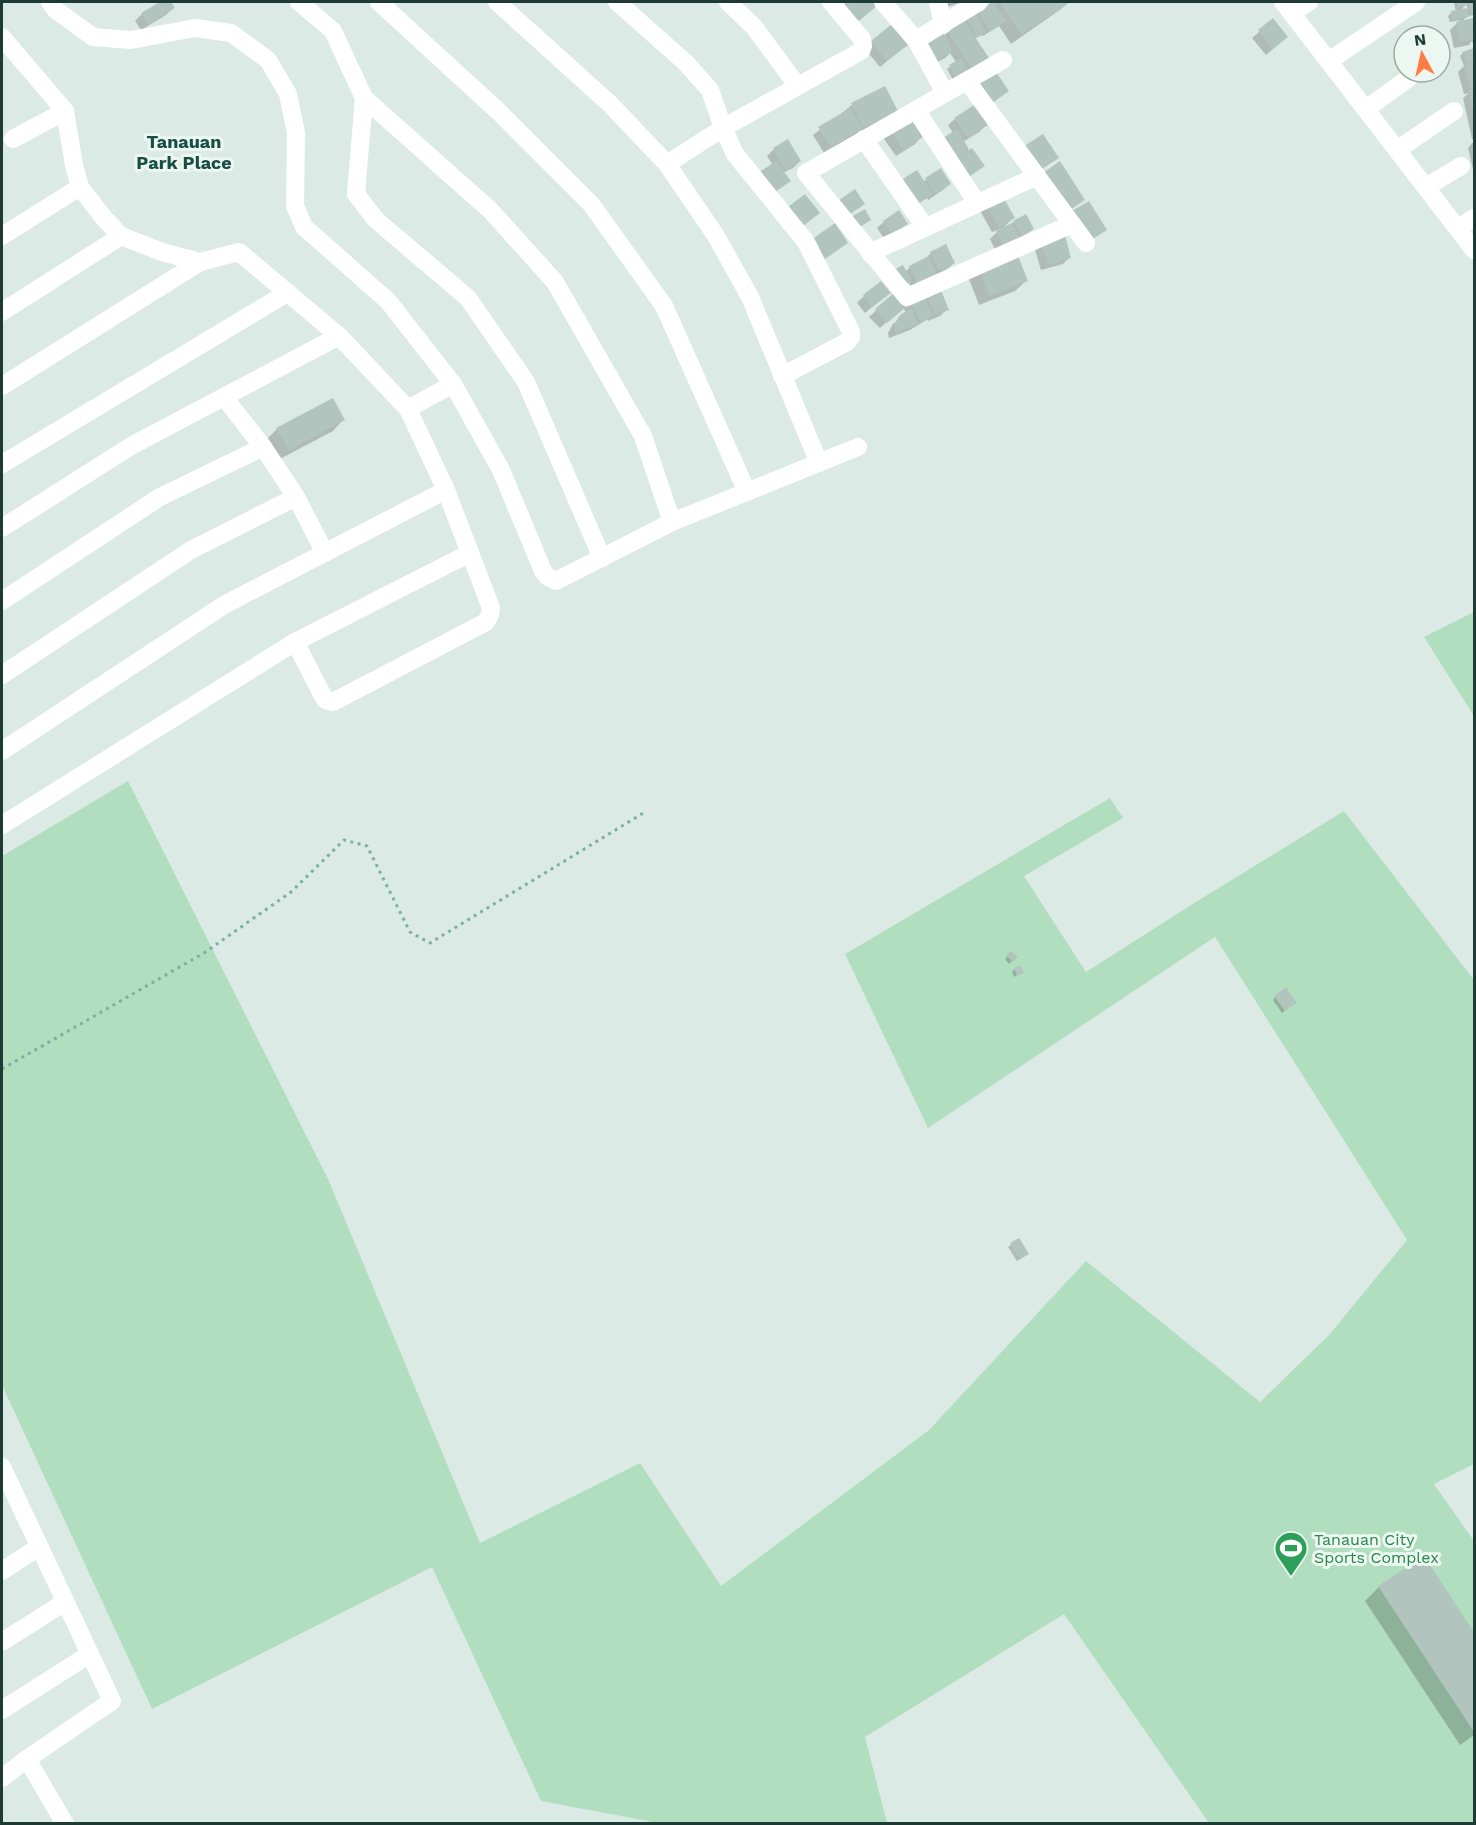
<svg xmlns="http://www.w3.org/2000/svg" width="1476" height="1825" viewBox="0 0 1476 1825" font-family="'Work Sans',sans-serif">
  <rect width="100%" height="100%" fill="#dceae5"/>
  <!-- green -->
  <g fill="#b2dec0">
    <path d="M1474,612v104l-50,-79z"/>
    <path d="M128,781l200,398 152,364 160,-80 81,123 208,-156 157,-169 174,141 69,-67 78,-95 -192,-303 -287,191 -83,-174 265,-156 13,20 -99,58 62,96 105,-67 153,-94 130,169v484l-40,20 40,57v282h-265l-145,-209 -199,123 22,86h-229l-117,-22 -109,-234 -280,142 -150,-324v-529z"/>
  </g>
  <!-- shadow -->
  <g fill="#0003" fill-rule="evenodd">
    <path d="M163,2h6l4,6 -7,7 -25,15 -6,-9 7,-7z"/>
    <path d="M847,2h27l2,3 -24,21 -13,-17z"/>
    <path d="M941,2h22l-20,6z"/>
    <path d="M992,2h77l-8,7 -50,35 -12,-18 -16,10 -1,-1 -8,4 17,25 -36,19 -8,-14 9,-7 -6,-9 -5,5 -20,10 22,-36 20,-13 8,-4z"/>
    <path d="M1454,2h20v13l-5,1v-1l-8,7 13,-4v25l-1,1 -1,-3 -3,4 -15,3 -4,-18 10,-10 -10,2 -2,-6 3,-3 5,-1zM1466,4l2,5 -8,2z"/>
    <path d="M1273,20l7,23 -14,12 -14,-17z"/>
    <path d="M872,42l27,9 -19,16 -15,-18z"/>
    <path d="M1474,49v12l-1,2h1v76h-2l-9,-41 6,-5 -5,1 -6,-22 6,-6 -4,-10 3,-3z"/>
    <path d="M852,105l44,6 -72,42 -11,-18z"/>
    <path d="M955,119l31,6 -7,7 -16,10 6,9 14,15 -23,18 -7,-51 -5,-8z"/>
    <path d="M889,129l32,8 -6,7 -19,12 -14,-20z"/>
    <path d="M1474,141v33l-6,-26z"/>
    <path d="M774,149l26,12 -7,7 -10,5 6,8 -24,18 8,-34 -6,-9z"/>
    <path d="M940,170l9,14 -6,6 -15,10 -1,-2 -21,14 17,-30z"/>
    <path d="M1000,195l13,23 -11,11 12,-7 19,7 -36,25 -7,-15 10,-10 -8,3 -13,-23z"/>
    <path d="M884,222l22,1 -21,17 -8,-12z"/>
    <path d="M1042,243l28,14 -7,7 -22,6 -6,-20z"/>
    <path d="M931,253l23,10 -7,6 -35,22 -7,-19 5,-5 14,-7z"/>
    <path d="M980,269l46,12 -11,10 -36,14 -10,-26z"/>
    <path d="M926,292l21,17 -7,7 -12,5v-2l-18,11 -21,8 -1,-5 5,-9 13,-11 -3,-6 -23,21 -11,-11 24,-22 12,13z"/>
    <path d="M889,293l-24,20 -8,-10 7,-7z"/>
    <path d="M343,420l-10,11 -55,29 -11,-21 10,-10z"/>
    <path d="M1011,953l5,4 -7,7 -4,-5z"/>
    <path d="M1015,969l7,3 -8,5 -2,-5z"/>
    <path d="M1275,997l17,8 -10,8 -9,-13z"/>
    <path d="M1019,1240l6,16 -8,5 -9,-14z"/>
    <path d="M1423,1558l51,77v100l-14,10 -95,-144 14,-14z"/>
  </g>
  <!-- building -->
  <g fill="#b1c5be">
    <path d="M160,2h11l4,6 -27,16 -7,-11z"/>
    <path d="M844,2h31l3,3 -19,16z"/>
    <path d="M993,2l13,19 -16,10 -12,-20z"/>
    <path d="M999,2h71l-48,32z"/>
    <path d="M1457,2h10l1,3 -10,2z"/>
    <path d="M1469,2h5v11l-2,1z"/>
    <path d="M1467,8l2,9 -17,3 -1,-9z"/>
    <path d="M975,12l11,20 -9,5 -11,-20z"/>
    <path d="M1273,18l15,19 -15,12 -15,-19z"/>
    <path d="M1473,18l1,21 -14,3 -4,-20z"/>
    <path d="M963,19l30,45 -17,11 -30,-45z"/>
    <path d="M892,24l16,21 -21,16 -16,-20z"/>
    <path d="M943,32l10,19 -21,11 -10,-19z"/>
    <path d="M1474,48v12l-8,3 -4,-11z"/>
    <path d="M961,58l9,16 -12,7 -9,-16z"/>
    <path d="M1474,61v26l-4,1 -6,-24z"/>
    <path d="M996,72l13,19 -18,13 -14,-19z"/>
    <path d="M885,86l13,25 -34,17 -13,-25z"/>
    <path d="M1474,89v21h-1l-4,-20z"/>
    <path d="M974,105l14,20 -20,13 -14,-20z"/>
    <path d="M851,108l12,21 -32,18 -13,-20z"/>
    <path d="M908,115l15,22 -20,13 -15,-22z"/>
    <path d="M957,129l12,20 -17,10 -12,-19z"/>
    <path d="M1043,134l16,24 -22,14 -16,-24z"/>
    <path d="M788,139l13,22 -15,9 -13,-22z"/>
    <path d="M972,148l13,18 -18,12 -13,-19z"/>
    <path d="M776,161l15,20 -19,13 -14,-21z"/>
    <path d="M1060,161l25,39 -20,13 -25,-38z"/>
    <path d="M941,168l10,16 -16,10 -10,-16z"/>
    <path d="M917,170l16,24 -20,12 -15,-24z"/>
    <path d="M855,189l10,15 -18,12 -9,-15z"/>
    <path d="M1001,193l14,25 -16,9 -15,-25z"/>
    <path d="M805,194l15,19 -22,17 -14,-20z"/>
    <path d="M1089,201l18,29 -21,13 -19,-29z"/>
    <path d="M865,209l6,11 -13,8 -7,-11z"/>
    <path d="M899,210l9,14 -16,10 -9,-13z"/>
    <path d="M1026,214l8,15 -12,7 -9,-15z"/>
    <path d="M835,223l13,20 -23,16 -14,-19z"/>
    <path d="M1012,223l9,16 -17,9 -8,-17z"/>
    <path d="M1065,235l6,23 -23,7 -7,-23z"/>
    <path d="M946,244l9,19 -15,8 -10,-19z"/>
    <path d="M1017,253l11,28 -39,15 -10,-29z"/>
    <path d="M929,256l9,21 -19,9 -10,-20z"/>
    <path d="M903,265l9,16 -8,5 -10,-16z"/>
    <path d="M881,281l10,12 -19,14 -9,-12z"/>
    <path d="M939,285l10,25 -14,5 -10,-24z"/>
    <path d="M894,293l12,14 -19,16 -12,-14z"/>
    <path d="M924,295l9,20 -12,7 -11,-21z"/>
    <path d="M912,308l6,16 -22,9 -2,-8 6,-10z"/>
    <path d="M333,398l12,22 -56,30 -13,-22z"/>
    <path d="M1011,951l7,6 -5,5 -7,-7z"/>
    <path d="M1021,965l3,8 -7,3 -3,-8z"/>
    <path d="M1286,987l11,16 -12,8 -11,-15z"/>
    <path d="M1019,1238l10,16 -9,5 -10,-16z"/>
    <path d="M1424,1556l50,76v100l-96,-146z"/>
  </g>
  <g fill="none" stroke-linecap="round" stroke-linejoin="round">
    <!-- path -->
    <path stroke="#79b1a3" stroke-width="3" stroke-dasharray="3 4.5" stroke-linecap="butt" d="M2,1069l202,-116 87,-61 53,-52 23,6 43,86 20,11 215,-131"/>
    <!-- minor -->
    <g stroke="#fff" stroke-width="18">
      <path d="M50,2l6,8 37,27 38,3 64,-12 36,5 37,27 20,34 8,39 -1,73 9,21 84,74 65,83 48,86 42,101 5,6 8,4 116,-59 186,-75"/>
      <path d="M299,2l34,29 31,67 127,113 64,71 88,154 29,86"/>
      <path d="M379,2l120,110 92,92 73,102 83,186"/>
      <path d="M497,2l113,102 57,60 49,72 34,61 69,166"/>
      <path d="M617,2l68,60 25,28 13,38 12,26 71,88 45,90v5l-4,5 -65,34"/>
      <path d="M728,2l26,25 43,58"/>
      <path d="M883,2l33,38 29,53"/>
      <path d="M938,2l5,23"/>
      <path d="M1283,2l191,248"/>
      <path d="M1292,13l17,-11"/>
      <path d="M2,37l63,74 9,54 6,22 23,30 18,19 41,16 38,10 39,-10 100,84 69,73 45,-25"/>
      <path d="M916,40l63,-38"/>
      <path d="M1440,56l1,-1"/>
      <path d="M1003,60l-197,113 101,124 165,-73"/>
      <path d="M1329,61l87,-59"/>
      <path d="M967,81l119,162"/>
      <path d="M364,98l-8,96 20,26 92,78 58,84 76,176"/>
      <path d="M1366,109l51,-37"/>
      <path d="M916,110l61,93"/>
      <path d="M13,139l52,-28"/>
      <path d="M864,139l61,88"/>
      <path d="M1397,150l57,-39"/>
      <path d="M667,164l56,-36 138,-77 2,-5 -1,-7 -31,-37"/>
      <path d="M1426,187l35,-21"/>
      <path d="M1458,228l16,-10"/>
      <path d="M2,236l78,-49"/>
      <path d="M870,253l167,-77"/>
      <path d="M2,312l119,-76"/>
      <path d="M2,386l198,-124"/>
      <path d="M224,397l39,50"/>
      <path d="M2,464l285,-171"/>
      <path d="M2,528l129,-82 208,-110"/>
      <path d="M2,601l158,-104 103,-50 33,50"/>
      <path d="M295,642l28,54 3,4 7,2 153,-80 4,-7 1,-7 -21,-55"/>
      <path d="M2,675l189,-125 105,-53 29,56"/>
      <path d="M2,751l222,-146 222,-115"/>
      <path d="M2,825l293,-183 175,-89 -24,-63 -38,-81"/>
      <path d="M2,1467l110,234 -85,58 38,65"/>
      <path d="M2,1571l37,-24"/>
      <path d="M2,1642l63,-40"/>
      <path d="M2,1710l88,-56"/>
      <path d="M2,1778l25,-19"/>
    </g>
  </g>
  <!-- icons -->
  <defs>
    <symbol id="stadium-pin" viewBox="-11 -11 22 30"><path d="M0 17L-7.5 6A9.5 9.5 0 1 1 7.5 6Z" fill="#2e9e5b" stroke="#edf7f2"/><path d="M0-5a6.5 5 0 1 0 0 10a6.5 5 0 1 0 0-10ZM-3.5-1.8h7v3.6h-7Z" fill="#fff"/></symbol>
  </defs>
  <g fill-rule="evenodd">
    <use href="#stadium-pin" x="1272" y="1529" width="38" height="52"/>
  </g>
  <g text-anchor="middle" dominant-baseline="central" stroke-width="6" stroke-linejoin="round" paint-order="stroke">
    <!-- leisure labels -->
    <g font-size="16" fill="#27864d" stroke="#edf7f2" text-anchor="start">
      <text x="1314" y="1539">Tanauan City<tspan x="1314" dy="18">Sports Complex</tspan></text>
    </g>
    <!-- neighbourhood labels -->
    <g font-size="18" font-weight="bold" fill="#184e44" stroke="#edf7f2">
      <text x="184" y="141">Tanauan<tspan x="184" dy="21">Park Place</tspan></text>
    </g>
  </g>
  <!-- border -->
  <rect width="1476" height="1825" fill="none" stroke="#1d3a34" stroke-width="6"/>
  <!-- north arrow -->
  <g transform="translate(1422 54) rotate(352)"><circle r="28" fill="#edf7f2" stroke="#9aaba6" stroke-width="1.5"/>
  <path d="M0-4.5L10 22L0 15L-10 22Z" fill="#ff7d45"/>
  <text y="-9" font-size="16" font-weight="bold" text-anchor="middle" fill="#1d3a34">N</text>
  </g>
</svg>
